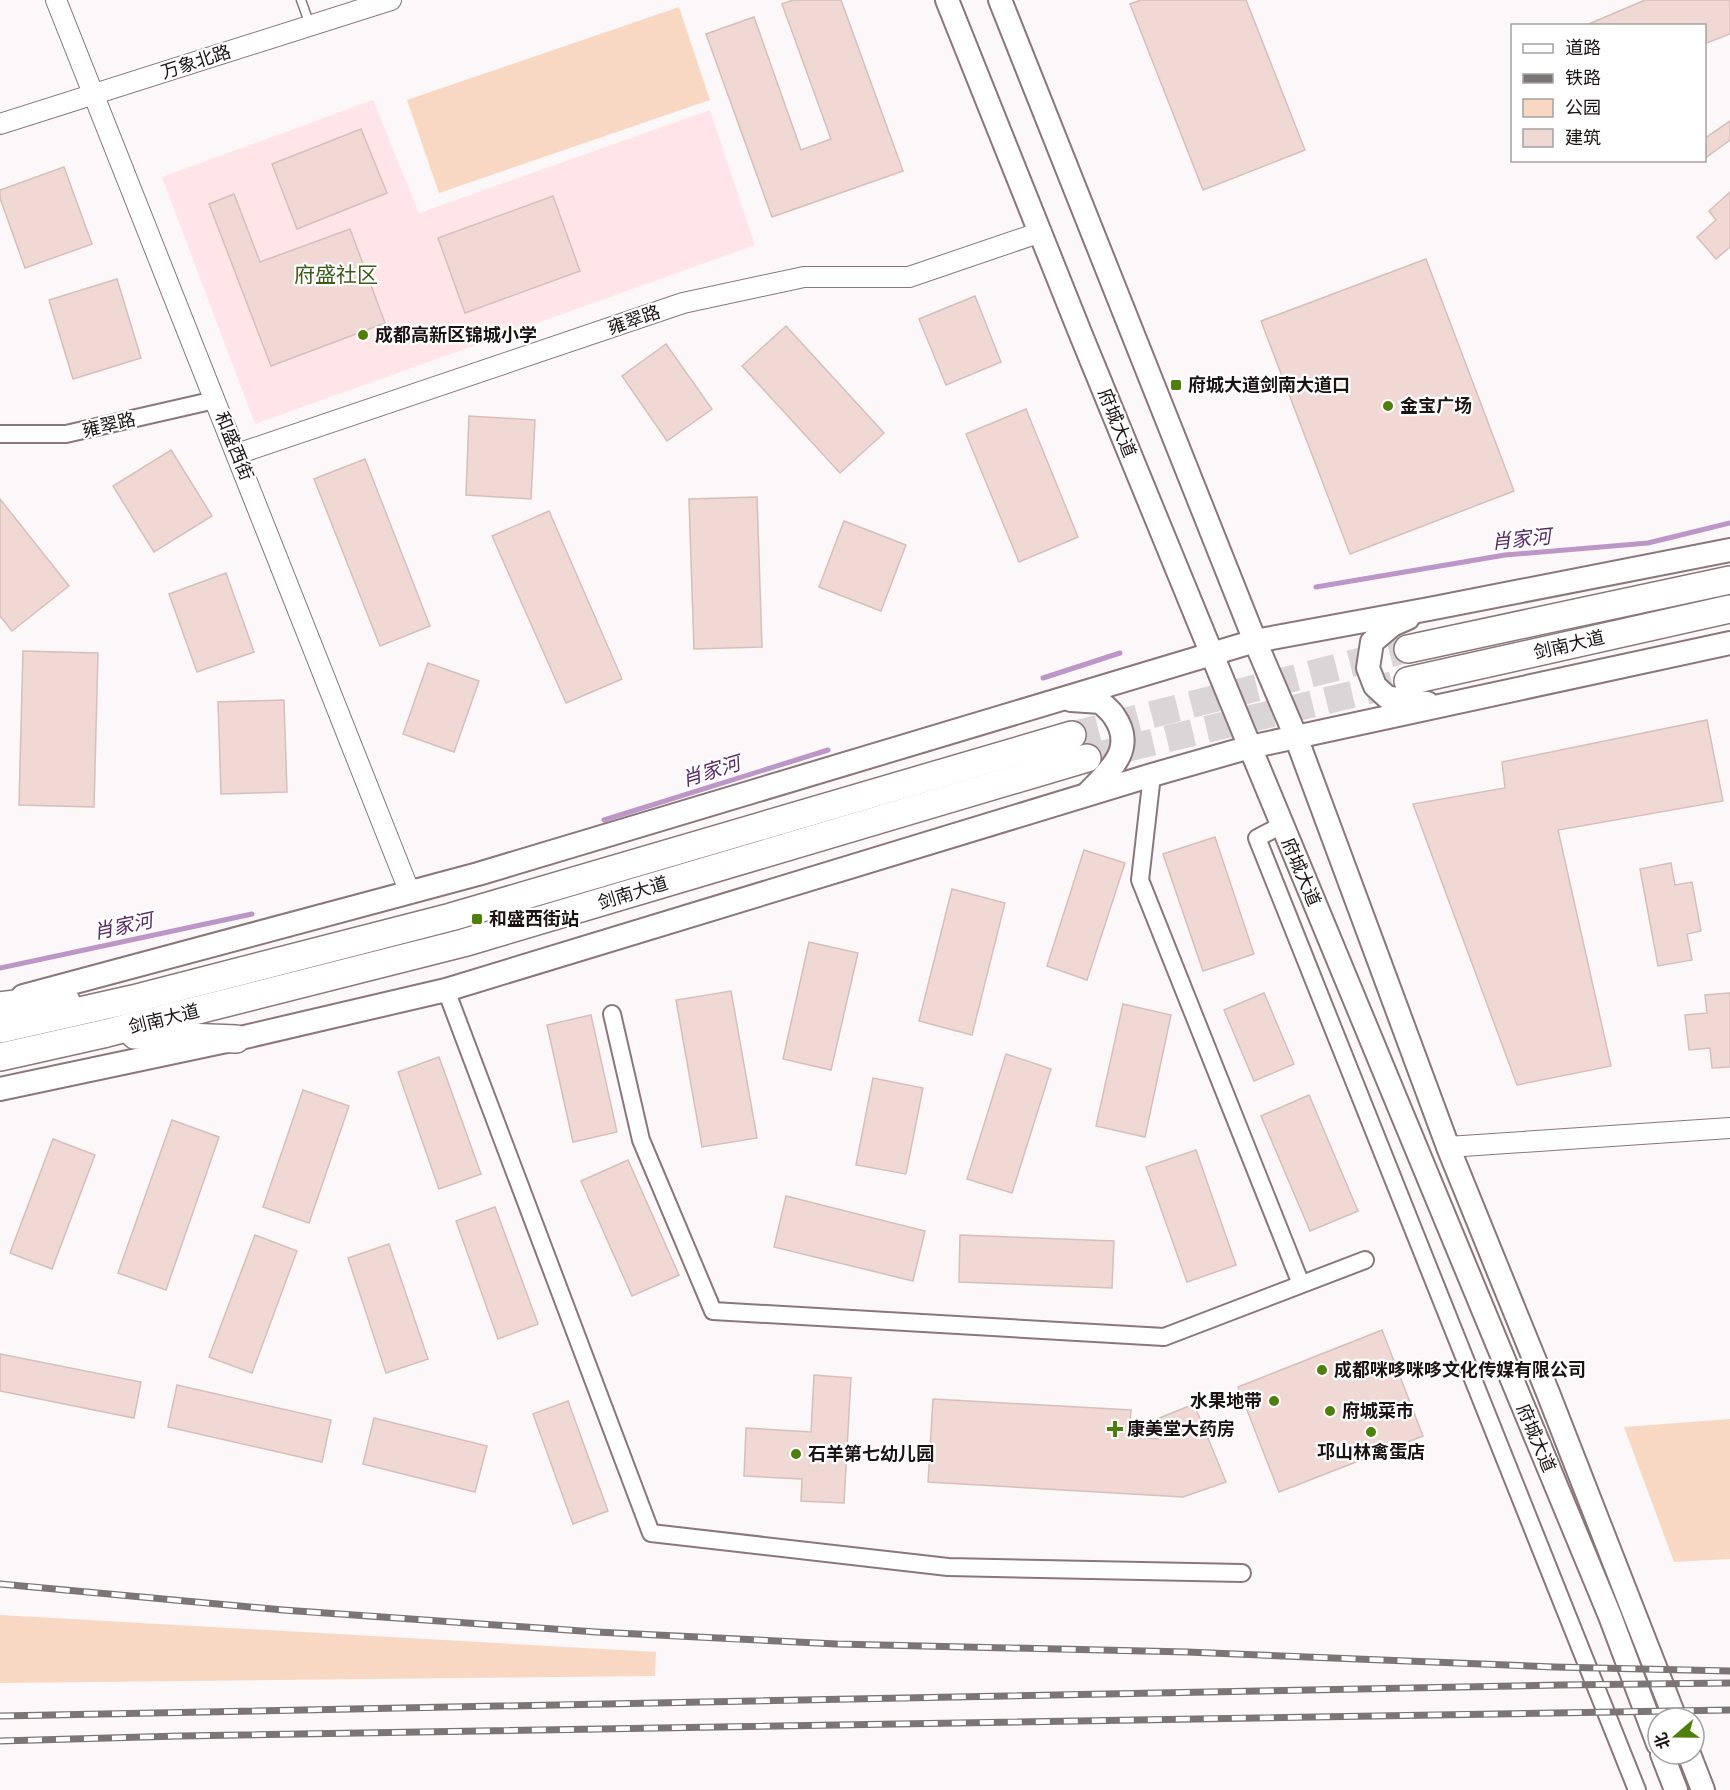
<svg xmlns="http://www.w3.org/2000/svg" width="1730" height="1790" viewBox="0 0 1730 1790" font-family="Figtree,'Noto Sans SC',sans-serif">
  <rect width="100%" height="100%" fill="#fcf7f8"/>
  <!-- built -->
  <path fill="#ffe5e8" d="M373,100l46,113 291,-103 45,135 -500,179 -93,-247z"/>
  <!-- green -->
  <g fill="#f8d8c2">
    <path d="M679,7l31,93 -271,93 -32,-93z"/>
    <path d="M1730,1419v140l-56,3 -50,-135z"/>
    <path d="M0,1615l656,37 -1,24 -655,7z"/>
  </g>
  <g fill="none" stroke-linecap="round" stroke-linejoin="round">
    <!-- stream -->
    <g stroke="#bb96c7" stroke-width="5">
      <path d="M1316,587l189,-32 143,-12 82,-20"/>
      <path d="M1043,678l77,-25"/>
      <path d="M604,820l224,-70"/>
      <path d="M0,968l252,-54"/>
    </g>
  </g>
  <!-- building -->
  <g fill="#f0d9d4" stroke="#d6bfba" stroke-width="1.5">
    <path d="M793,0h48l62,171 -131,46 -66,-183 48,-17 47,133 30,-11 -49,-135z"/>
    <path d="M1141,0h105l59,150 -102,40 -73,-186z"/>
    <path d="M1645,0h85v34l-26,10v-18h-120z"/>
    <path d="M1730,121v19l-26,19v-20z"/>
    <path d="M361,129l26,64 -90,36 -25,-65z"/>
    <path d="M64,167l28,77 -67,24 -25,-70v-8z"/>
    <path d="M1730,192v55l-14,12 -19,-22 19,-17 -7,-9z"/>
    <path d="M234,194l26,68 90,-33 35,94 -114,43 -62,-162z"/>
    <path d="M553,196l27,75 -115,42 -27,-75z"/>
    <path d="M1426,259l88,232 -164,63 -89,-233z"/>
    <path d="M117,279l24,79 -68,21 -24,-79z"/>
    <path d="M975,296l26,66 -55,23 -27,-66z"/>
    <path d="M786,326l98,107 -44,40 -98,-107z"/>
    <path d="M666,344l46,65 -45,32 -45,-65z"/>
    <path d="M1026,409l52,128 -59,25 -53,-128z"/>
    <path d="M469,416l66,4 -4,79 -65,-4z"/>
    <path d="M171,450l41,66 -58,36 -41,-66z"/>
    <path d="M365,459l65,167 -50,20 -66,-167z"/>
    <path d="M757,497l5,150 -68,2 -5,-150z"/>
    <path d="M0,499l69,87 -57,45 -12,-15z"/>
    <path d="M549,511l73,168 -56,24 -74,-167z"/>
    <path d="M844,521l62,24 -25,66 -62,-24z"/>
    <path d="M226,573l28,79 -57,20 -28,-78z"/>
    <path d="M23,651l75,2 -4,154 -75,-2z"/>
    <path d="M428,663l51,18 -25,71 -51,-18z"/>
    <path d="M284,700l3,92 -66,2 -3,-92z"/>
    <path d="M1707,720l16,81 -165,29 53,236 -94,19 -104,-281 92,-16 -3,-26z"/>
    <path d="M1215,837l39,117 -51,17 -40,-117z"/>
    <path d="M1084,850l41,13 -38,117 -40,-14z"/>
    <path d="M1671,863l4,22 17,-3 9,49 -14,3 5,26 -34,6 -18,-97z"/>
    <path d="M952,889l53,14 -33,132 -53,-14z"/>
    <path d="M809,942l49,11 -27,117 -48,-11z"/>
    <path d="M731,991l26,147 -55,9 -26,-147z"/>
    <path d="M1264,993l30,71 -40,17 -30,-71z"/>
    <path d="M1730,993v74l-18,1 -2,-20 -21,2 -4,-35 22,-2 -2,-18z"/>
    <path d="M1123,1004l48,11 -26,122 -49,-11z"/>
    <path d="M591,1015l26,117 -44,10 -26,-117z"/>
    <path d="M1006,1054l45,15 -39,124 -45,-14z"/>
    <path d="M439,1057l42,117 -42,15 -41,-117z"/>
    <path d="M873,1078l50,10 -17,86 -50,-9z"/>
    <path d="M303,1090l46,16 -40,117 -46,-16z"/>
    <path d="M1309,1095l49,116 -48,20 -49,-115z"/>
    <path d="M172,1120l47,17 -53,153 -48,-17z"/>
    <path d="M53,1139l42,16 -43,114 -42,-16z"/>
    <path d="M1196,1150l40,115 -49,17 -41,-115z"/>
    <path d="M628,1160l51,115 -47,21 -51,-115z"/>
    <path d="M786,1196l139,35 -12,50 -139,-34z"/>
    <path d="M495,1207l43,117 -40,15 -42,-118z"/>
    <path d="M255,1235l42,16 -45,122 -43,-16z"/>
    <path d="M960,1235l154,6 -2,47 -153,-6z"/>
    <path d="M389,1244l39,115 -42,14 -38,-115z"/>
    <path d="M1382,1330l41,106 -144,56 -41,-105z"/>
    <path d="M0,1354l141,28 -7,36 -134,-27z"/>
    <path d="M814,1375l37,3 -7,125 -43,-2 1,-22 -58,-3 2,-48 65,4z"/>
    <path d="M177,1385l154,35 -9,42 -154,-35z"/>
    <path d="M933,1399l198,11 -2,27 29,2 -6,-18 42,-17 32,78 -43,15 -255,-15z"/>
    <path d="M568,1401l40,110 -35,13 -40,-110z"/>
    <path d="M374,1418l113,28 -12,46 -112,-28z"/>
  </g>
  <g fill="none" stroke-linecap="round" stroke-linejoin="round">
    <!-- trunk-tunnel -->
    <g stroke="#dad5d6" stroke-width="27" stroke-dasharray="27 14" stroke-linecap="butt">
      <path d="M1072,735l336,-86"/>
      <path d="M1087,758l321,-77"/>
    </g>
    <defs>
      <path id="service" d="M301,0l9,25"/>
      <g id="minor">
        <path d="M0,434h66l149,-34"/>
        <path d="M1152,775l-12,105 161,404"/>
        <path d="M1282,825l-25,13 380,952"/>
        <path d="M446,990l205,543 297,34 294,6"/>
        <path d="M612,1014l29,126 72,171 451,26 201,-77"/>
      </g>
      <g id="tertiary">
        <path d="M56,0l354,893"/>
        <path d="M0,124l391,-124"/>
        <path d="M237,454l446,-151 121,-26h105l132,-45"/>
        <path d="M1448,1147l282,-19"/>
      </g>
      <g id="secondary">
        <path d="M947,0l134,335 169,412 360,869 48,128"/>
        <path d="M1000,0l255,641 41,96 152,410 100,246 127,325"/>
        <path d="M1408,618l-16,7 -20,17 -4,26 7,18 12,11 18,4 22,2"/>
        <path d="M1071,700l30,2c4,5 10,9 13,14 23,33 -5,55 -26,77"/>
        <path d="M23,996l455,-122 777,-233 174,-32 301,-59"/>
        <path d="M0,1089l236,-50 210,-49 706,-215 98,-28 46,-10 434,-94"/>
        <path d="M1662,1754l14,36"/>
        <path d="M1689,1754l14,36"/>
      </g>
      <g id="trunk">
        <path d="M1408,649l322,-69"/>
        <path d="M1408,681l322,-72"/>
        <path d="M0,1006l21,-3 45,-2"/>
        <path d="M0,1029l133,-30 318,-82 621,-182"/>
        <path d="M135,1035l101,4"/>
        <path d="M0,1057l107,-24 356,-90 624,-185"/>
      </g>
    </defs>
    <!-- service casing -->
    <use href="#service" stroke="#8b7679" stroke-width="11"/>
    <!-- minor casing -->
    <use href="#minor" stroke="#8b7679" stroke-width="20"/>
    <!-- tertiary casing -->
    <use href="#tertiary" stroke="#8b7679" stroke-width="22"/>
    <!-- secondary casing -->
    <use href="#secondary" stroke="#8b7679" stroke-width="26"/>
    <!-- trunk casing -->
    <use href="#trunk" stroke="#8b7679" stroke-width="30"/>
    <!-- service -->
    <use href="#service" stroke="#fff" stroke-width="8"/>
    <!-- minor -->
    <use href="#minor" stroke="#fff" stroke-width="16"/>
    <!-- tertiary -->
    <use href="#tertiary" stroke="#fff" stroke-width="20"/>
    <!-- secondary -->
    <use href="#secondary" stroke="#fff" stroke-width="22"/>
    <!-- trunk -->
    <use href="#trunk" stroke="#fff" stroke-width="27"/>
    <defs>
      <g id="rail">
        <path d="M0,1584l283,26 313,22 241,12 350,8 367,15 176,4"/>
        <path d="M0,1716l1560,-31 170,-2"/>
        <path d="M0,1741l180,-5 1550,-26"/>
      </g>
    </defs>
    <!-- rail casing -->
    <use href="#rail" stroke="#7b7576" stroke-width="7"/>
    <!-- rail -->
    <use href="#rail" stroke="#fff" stroke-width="4.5" stroke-dasharray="14" stroke-linecap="butt"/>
  </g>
  <!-- markers -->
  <g fill="#4e7e0b" stroke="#fff" stroke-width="2">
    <circle cx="363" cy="335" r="6"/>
    <rect x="1170" y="379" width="12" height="12" rx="3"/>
    <circle cx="1388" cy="406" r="6"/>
    <rect x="471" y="913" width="12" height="12" rx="3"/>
    <circle cx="1322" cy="1370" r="6"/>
    <circle cx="1274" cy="1401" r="6"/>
    <circle cx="1330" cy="1411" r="6"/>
    <path d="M1112 1420h6v6h6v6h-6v6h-6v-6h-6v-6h6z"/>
    <circle cx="1371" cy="1432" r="6"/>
    <circle cx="796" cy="1454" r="6"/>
  </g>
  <g text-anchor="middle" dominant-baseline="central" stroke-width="4.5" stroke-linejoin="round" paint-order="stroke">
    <!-- street labels -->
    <g font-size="18" fill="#1b1314" stroke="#fff">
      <text transform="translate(196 62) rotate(-18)">万象北路</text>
      <text transform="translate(634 320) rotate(-19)">雍翠路</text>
      <text transform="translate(1117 423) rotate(68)">府城大道</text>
      <text transform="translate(109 425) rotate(-13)">雍翠路</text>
      <text transform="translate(234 446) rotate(68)">和盛西街</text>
      <text transform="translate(1569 645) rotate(-13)">剑南大道</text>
      <text transform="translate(1301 872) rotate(67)">府城大道</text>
      <text transform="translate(633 893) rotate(-17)">剑南大道</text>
      <text transform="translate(164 1019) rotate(-14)">剑南大道</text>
      <text transform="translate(1536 1438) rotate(67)">府城大道</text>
    </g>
    <!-- poi labels -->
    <g font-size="18" font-weight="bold" fill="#1b1314" stroke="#fff" text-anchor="start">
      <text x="375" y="335">成都高新区锦城小学</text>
      <text x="1188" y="385">府城大道剑南大道口</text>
      <text x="1400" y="406">金宝广场</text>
      <text x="489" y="919">和盛西街站</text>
      <text x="1334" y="1370">成都咪哆咪哆文化传媒有限公司</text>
      <text x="1262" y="1401" text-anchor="end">水果地带</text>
      <text x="1342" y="1411">府城菜市</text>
      <text x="1127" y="1429">康美堂大药房</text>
      <text x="1371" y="1452" text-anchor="middle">邛山林禽蛋店</text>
      <text x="808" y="1454">石羊第七幼儿园</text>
    </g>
    <!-- water labels -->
    <g font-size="20" font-style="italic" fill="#572965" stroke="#fff">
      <text transform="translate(1521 539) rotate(-6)">肖家河</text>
      <text transform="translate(711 771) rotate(-17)">肖家河</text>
      <text transform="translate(123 926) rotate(-12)">肖家河</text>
    </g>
    <!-- quarter labels -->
    <g font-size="21" fill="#3c5c1a" stroke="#fff">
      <text x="336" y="274">府盛社区</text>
    </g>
  </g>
  <!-- legend -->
  <rect x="1511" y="24" width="195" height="138" fill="#ffffff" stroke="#a4a1a1" stroke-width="1.5"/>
  <rect x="1523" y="44" width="30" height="9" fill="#ffffff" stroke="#a4a1a1" stroke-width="1.5"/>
  <text x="1565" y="54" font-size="18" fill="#1b1314">道路</text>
  <rect x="1523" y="74" width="30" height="9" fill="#7b7576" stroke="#a4a1a1" stroke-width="1.5"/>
  <text x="1565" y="84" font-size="18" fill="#1b1314">铁路</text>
  <rect x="1523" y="99" width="30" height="18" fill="#f8d8c2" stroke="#a4a1a1" stroke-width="1.5"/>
  <text x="1565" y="114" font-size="18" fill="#1b1314">公园</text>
  <rect x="1523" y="129" width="30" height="18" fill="#f0d9d4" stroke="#a4a1a1" stroke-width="1.5"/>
  <text x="1565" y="144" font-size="18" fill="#1b1314">建筑</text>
  <!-- north arrow -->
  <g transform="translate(1676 1736) rotate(250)"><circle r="28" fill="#ffffff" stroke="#a4a1a1" stroke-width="1.5"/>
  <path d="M0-4.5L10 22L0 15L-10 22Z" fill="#4e7e0b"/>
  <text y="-9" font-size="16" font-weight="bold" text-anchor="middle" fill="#1b1314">北</text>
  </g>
</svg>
